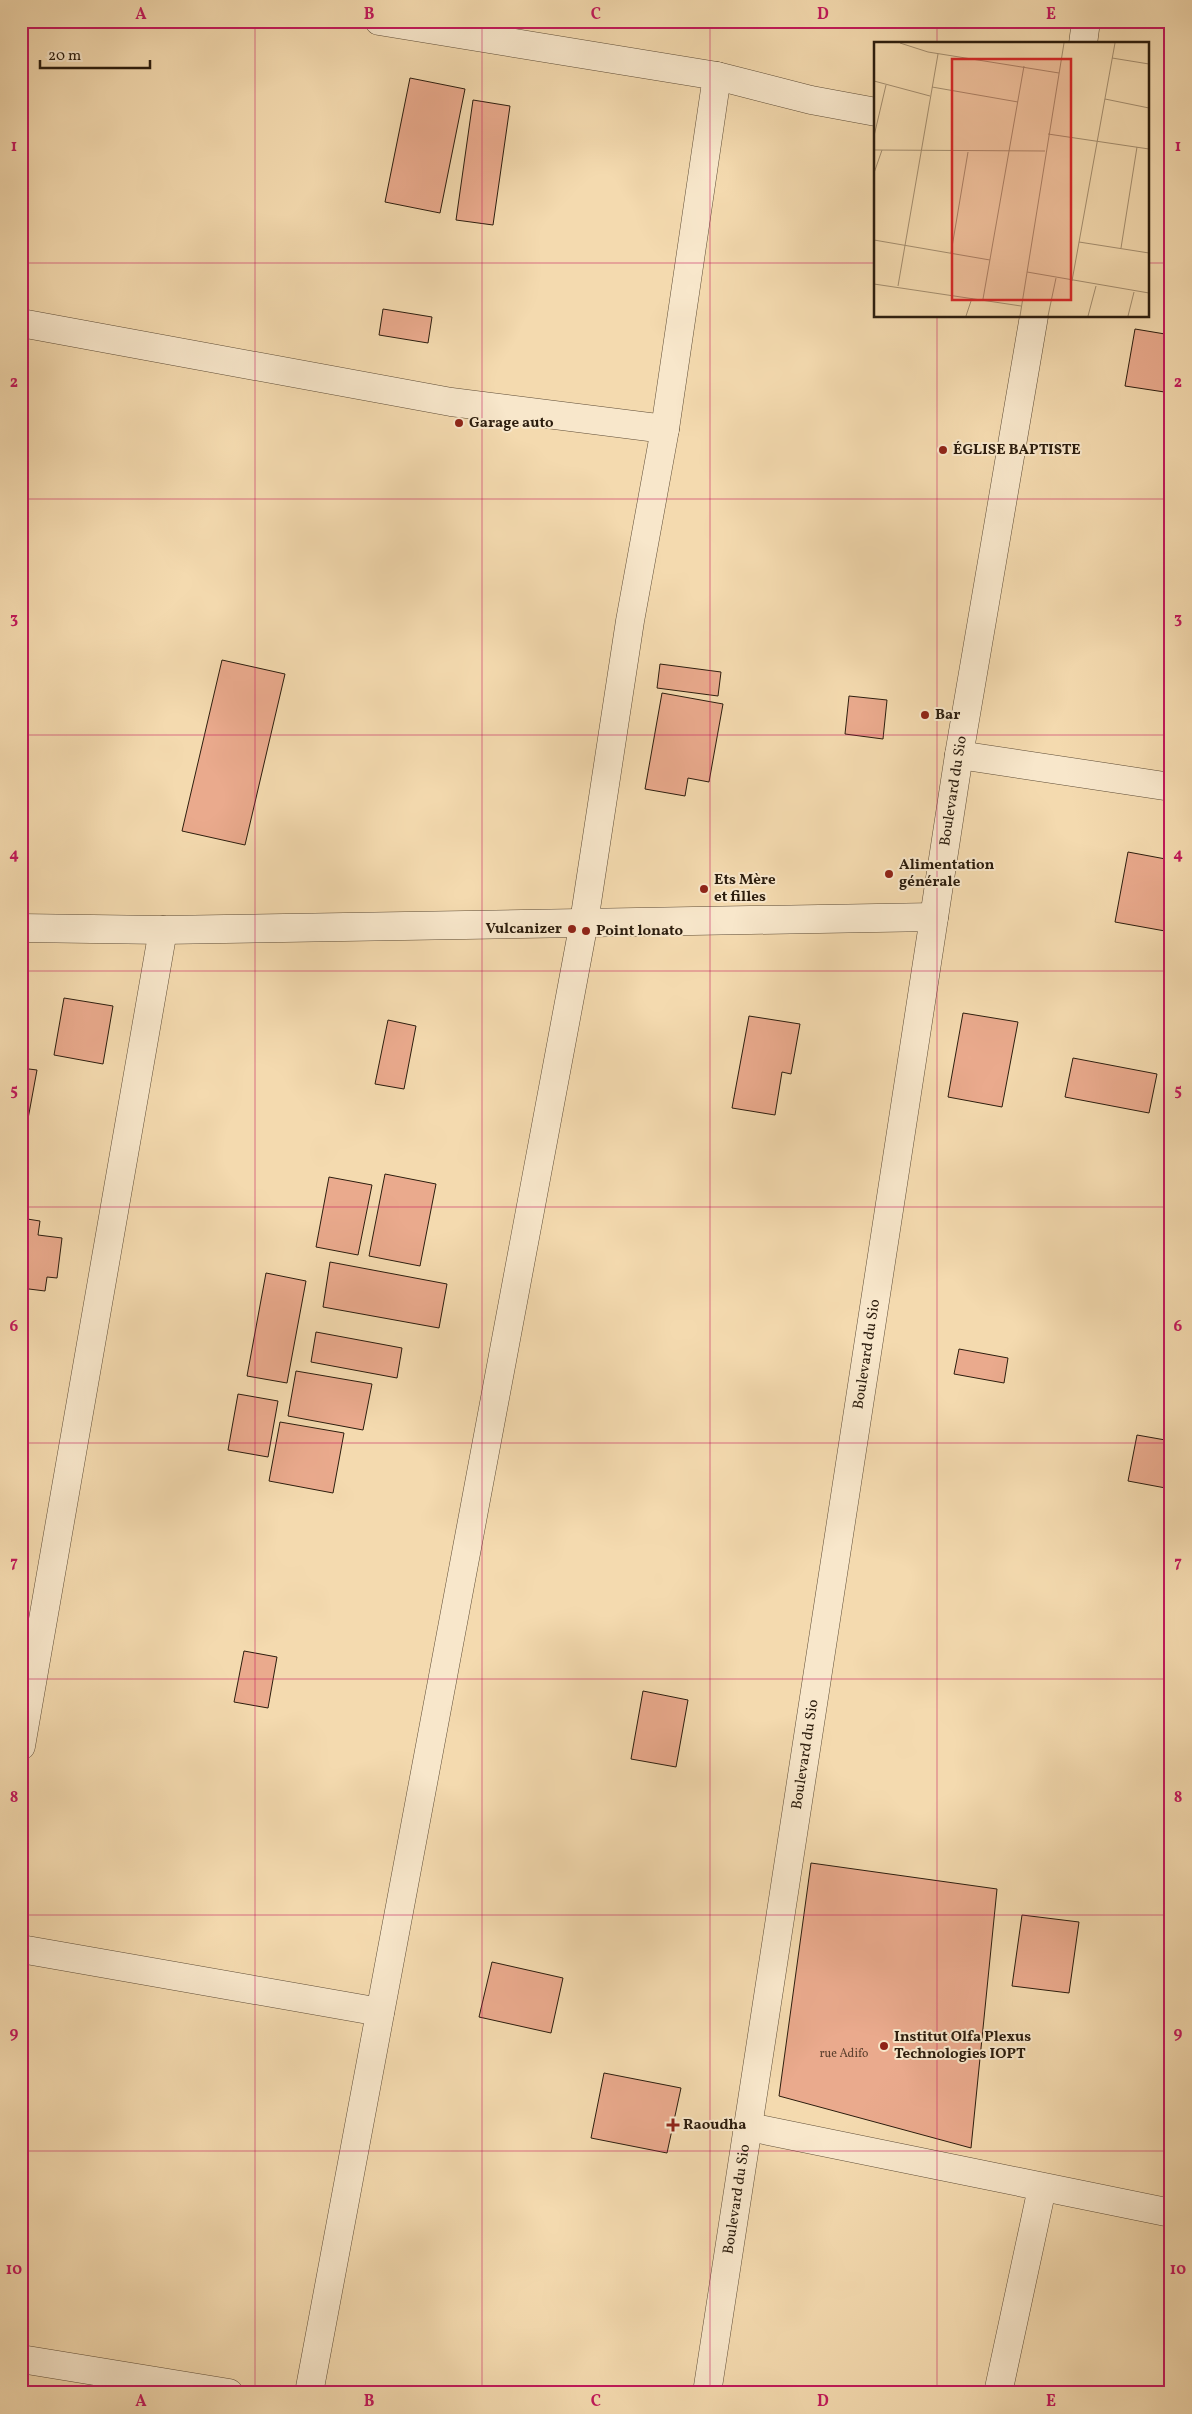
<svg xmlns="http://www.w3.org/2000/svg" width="1192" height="2414" viewBox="0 0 1192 2414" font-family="Vollkorn,serif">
  <rect width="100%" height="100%" fill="#f4daaf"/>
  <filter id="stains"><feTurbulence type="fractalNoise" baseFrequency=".004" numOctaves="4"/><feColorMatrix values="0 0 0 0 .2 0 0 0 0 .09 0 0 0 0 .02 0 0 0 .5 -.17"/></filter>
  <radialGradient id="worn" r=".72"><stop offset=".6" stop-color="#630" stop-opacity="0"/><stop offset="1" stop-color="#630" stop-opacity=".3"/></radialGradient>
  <!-- building -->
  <g fill="#eaaa8d" stroke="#2c1d0e">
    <path d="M410,78l55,11 -25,124 -55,-11z"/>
    <path d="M473,100l37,6 -17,119 -37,-5z"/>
    <path d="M383,309l49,8 -4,26 -49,-8z"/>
    <path d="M1135,329l36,6v58l-46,-7z"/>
    <path d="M222,660l63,14 -40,171 -63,-14z"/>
    <path d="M660,664l61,8 -3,24 -61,-8z"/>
    <path d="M662,693l61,11 -14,78 -21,-4 -3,18 -40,-7z"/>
    <path d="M849,696l38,4 -4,39 -38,-5z"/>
    <path d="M1128,852l43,8v38l-6,33 -50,-9z"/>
    <path d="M64,998l49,8 -10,58 -49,-9z"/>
    <path d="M963,1013l55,9 -16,85 -54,-10z"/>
    <path d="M749,1016l51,8 -9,50 -9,-2 -7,43 -43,-7z"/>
    <path d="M388,1020l28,6 -12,63 -29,-5z"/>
    <path d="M1073,1058l84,16 -8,39 -84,-16z"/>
    <path d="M21,1068l16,2 -14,76h-2z"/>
    <path d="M385,1174l51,10 -16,82 -51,-10z"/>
    <path d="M329,1177l43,8 -14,70 -42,-8z"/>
    <path d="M21,1218l19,3 -2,14 24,3 -5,40 -10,-1 -2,14 -24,-3z"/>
    <path d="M330,1262l117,22 -8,44 -116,-21z"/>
    <path d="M266,1273l40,8 -19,102 -40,-7z"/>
    <path d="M316,1332l86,16 -5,30 -86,-16z"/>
    <path d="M959,1349l49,9 -4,25 -50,-9z"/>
    <path d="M296,1371l76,13 -9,46 -75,-14z"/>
    <path d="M238,1394l40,7 -10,56 -40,-7z"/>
    <path d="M280,1422l64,11 -11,60 -64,-12z"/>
    <path d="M1137,1435l34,6v48l-43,-8z"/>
    <path d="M244,1651l33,6 -9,51 -34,-6z"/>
    <path d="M643,1691l45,9 -12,67 -45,-8z"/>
    <path d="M811,1863l186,26 -26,259 -192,-52z"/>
    <path d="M1022,1915l57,7 -10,71 -57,-7z"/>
    <path d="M492,1962l71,16 -12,55 -72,-16z"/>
    <path d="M604,2073l77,15 -14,65 -76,-15z"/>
  </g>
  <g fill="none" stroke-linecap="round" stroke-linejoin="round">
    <defs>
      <g id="minor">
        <path d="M379,21l338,55 94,24 65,12"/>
        <path d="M1083,44l3,-23"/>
        <path d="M21,323l430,79 214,27"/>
        <path d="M959,755l212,32"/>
        <path d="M21,928l142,2 771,-13"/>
        <path d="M21,1746l142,-816"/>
        <path d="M21,1949l359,63"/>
        <path d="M749,2127l422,86"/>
        <path d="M21,2359l208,34"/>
        <path d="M309,2393l275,-1471 46,-301 35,-192 52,-353"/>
        <path id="s1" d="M707,2393l252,-1638 75,-439"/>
        <path d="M998,2393l44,-205"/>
      </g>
    </defs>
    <!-- minor casing -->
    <use href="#minor" stroke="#5e4c36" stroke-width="29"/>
    <!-- minor -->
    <use href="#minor" stroke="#f8e7cb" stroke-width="28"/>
  </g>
  <!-- grid -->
  <path fill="none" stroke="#c2185b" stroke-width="1" stroke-opacity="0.55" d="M255,21v2372M482,21v2372M710,21v2372M937,21v23M21,263h855M1148,263h23M937,316v2077M21,499h1150M21,735h1150M21,971h1150M21,1207h1150M21,1443h1150M21,1679h1150M21,1915h1150M21,2151h1150"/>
  <!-- markers -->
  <g fill="#8f2418" stroke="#f8e7cb" stroke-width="2">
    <circle cx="459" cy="423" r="5"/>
    <circle cx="943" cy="450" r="5"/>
    <circle cx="925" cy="715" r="5"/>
    <circle cx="889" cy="874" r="5"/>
    <circle cx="704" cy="889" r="5"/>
    <circle cx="572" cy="929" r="5"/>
    <circle cx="586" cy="931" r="5"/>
    <circle cx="884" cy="2046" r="5"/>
    <path d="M670.5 2117.5h5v5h5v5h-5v5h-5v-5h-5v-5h5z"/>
  </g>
  <g text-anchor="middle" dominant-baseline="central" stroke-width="4" stroke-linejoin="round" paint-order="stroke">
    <!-- number labels -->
    <g font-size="12" fill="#5c402e">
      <text x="844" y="2054">rue Adifo</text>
    </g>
    <!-- poi labels -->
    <g font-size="15" font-weight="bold" fill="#2c1d0e" stroke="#f8e7cb" text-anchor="start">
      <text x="469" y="423">Garage auto</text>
      <text x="953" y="450">ÉGLISE BAPTISTE</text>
      <text x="935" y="715">Bar</text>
      <text x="899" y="865">Alimentation<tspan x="899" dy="17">générale</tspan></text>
      <text x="714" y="880">Ets Mère<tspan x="714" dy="17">et filles</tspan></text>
      <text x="562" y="929" text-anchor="end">Vulcanizer</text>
      <text x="596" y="931">Point lonato</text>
      <text x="894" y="2037">Institut Olfa Plexus<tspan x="894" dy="17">Technologies IOPT</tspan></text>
      <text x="683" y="2125">Raoudha</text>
    </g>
    <!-- street labels -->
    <g font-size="15" fill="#2c1d0e" stroke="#f8e7cb">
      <text stroke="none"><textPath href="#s1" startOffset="1621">Boulevard du Sio</textPath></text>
      <text stroke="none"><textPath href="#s1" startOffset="1051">Boulevard du Sio</textPath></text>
      <text stroke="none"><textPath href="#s1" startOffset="646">Boulevard du Sio</textPath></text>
      <text stroke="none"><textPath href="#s1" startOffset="196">Boulevard du Sio</textPath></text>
    </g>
  </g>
  <!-- overview -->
  <g transform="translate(874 42)">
    <rect width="275" height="275" fill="#f4daaf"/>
    <path fill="none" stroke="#a48e6f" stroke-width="1" d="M26,1l28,9 131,21M238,16l37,6M0,39l56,15M58,45l86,15M231,57l44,9M174,92l101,15M0,94l12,-51M0,108l171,1M0,131l8,-23M0,198l116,20M205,200l70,11M247,206l16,-101M77,211l17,-101M153,230l122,21M198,239l43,-238M0,242l147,22M24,244l40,-232M109,257l41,-233M92,274l6,-18M146,274l44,-273M174,274l8,-38M214,274l8,-30M254,274l6,-24"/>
    <path fill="#d62828" fill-opacity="0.15" stroke="#d62828" stroke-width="2.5" d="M78,17h119v241h-119z"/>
    <rect width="275" height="275" fill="none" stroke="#2c1d0e" stroke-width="2.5"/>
  </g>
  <!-- margin -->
  <rect width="1192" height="2414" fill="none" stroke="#f4daaf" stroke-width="55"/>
  <!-- scale -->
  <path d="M40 60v8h110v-8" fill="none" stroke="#2c1d0e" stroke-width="2.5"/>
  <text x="48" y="60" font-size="15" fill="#2c1d0e" stroke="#f8e7cb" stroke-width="4" paint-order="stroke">20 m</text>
  <rect x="28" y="28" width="1136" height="2358" fill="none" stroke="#c2185b" stroke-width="2"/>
  <g font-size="16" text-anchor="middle" font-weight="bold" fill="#c2185b">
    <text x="141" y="19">A</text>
    <text x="369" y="19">B</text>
    <text x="596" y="19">C</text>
    <text x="823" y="19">D</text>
    <text x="1051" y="19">E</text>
    <text x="14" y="151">1</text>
    <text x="1178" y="151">1</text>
    <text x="14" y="387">2</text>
    <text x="1178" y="387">2</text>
    <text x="14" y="623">3</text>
    <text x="1178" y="623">3</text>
    <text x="14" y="859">4</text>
    <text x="1178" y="859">4</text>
    <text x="14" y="1095">5</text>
    <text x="1178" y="1095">5</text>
    <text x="14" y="1331">6</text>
    <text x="1178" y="1331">6</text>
    <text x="14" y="1567">7</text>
    <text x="1178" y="1567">7</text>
    <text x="14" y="1802">8</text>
    <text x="1178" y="1802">8</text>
    <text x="14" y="2038">9</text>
    <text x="1178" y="2038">9</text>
    <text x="14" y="2274">10</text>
    <text x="1178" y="2274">10</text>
    <text x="141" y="2406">A</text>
    <text x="369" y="2406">B</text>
    <text x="596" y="2406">C</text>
    <text x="823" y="2406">D</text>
    <text x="1051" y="2406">E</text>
  </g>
  <rect width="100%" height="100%" filter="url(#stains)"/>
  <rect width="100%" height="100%" fill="url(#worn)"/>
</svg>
